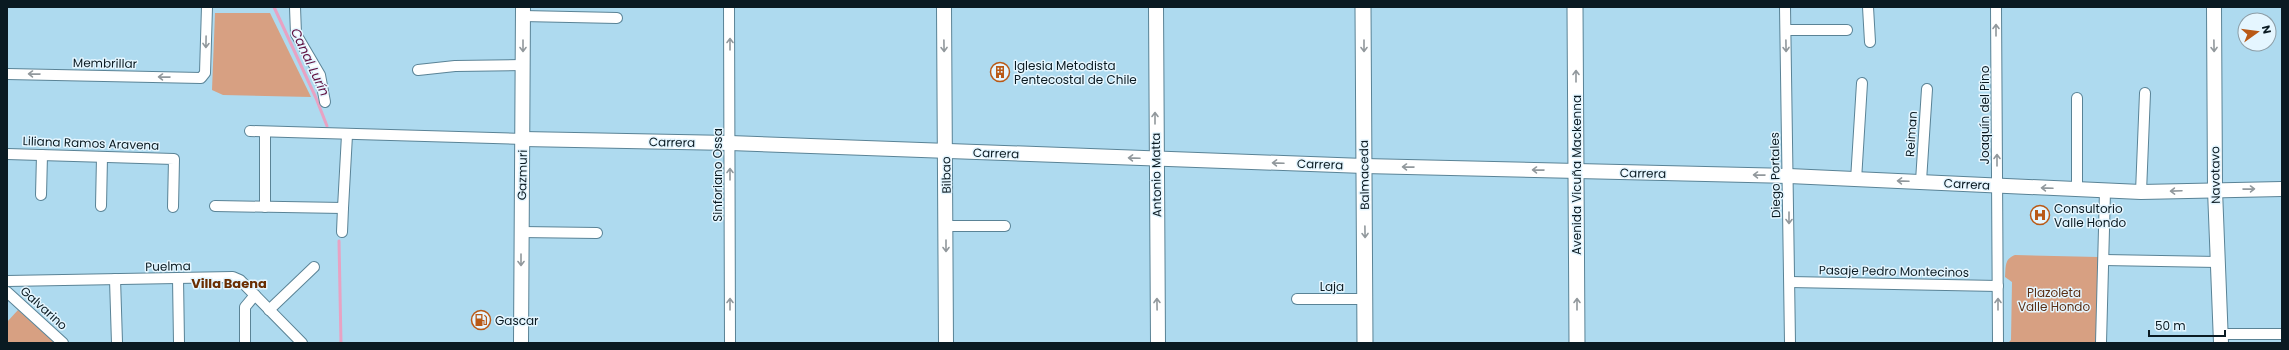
<svg xmlns="http://www.w3.org/2000/svg" width="2289" height="350" viewBox="0 0 2289 350" font-family="Poppins,sans-serif">
  <rect width="100%" height="100%" fill="#aedaef"/>
  <!-- green -->
  <g fill="#d7a082">
    <path d="M215,13h55l41,84 -88,-2 -11,-5z"/>
    <path d="M2015,255l83,2 -2,86h-88l3,-3 1,-58 -7,-5c1,-10 -1,-18 10,-22z"/>
    <path d="M18,310l37,33h-48v-21z"/>
  </g>
  <g fill="none" stroke-linecap="round" stroke-linejoin="round">
    <!-- stream -->
    <g stroke="#e8a2c3" stroke-width="3">
      <path d="M274,7l42,91 11,28"/>
      <path d="M339,241l2,102"/>
    </g>
    <defs>
      <g id="street">
        <path d="M295,7l1,27 24,41 5,27"/>
        <path d="M729,7l1,336"/>
        <path d="M1785,7l5,336"/>
        <path d="M1868,7l2,35"/>
        <path d="M1996,7l2,336"/>
        <path d="M523,16l94,2"/>
        <path d="M1786,30h61"/>
        <path d="M418,70l37,-4 68,-1"/>
        <path d="M7,74l194,4 4,-5 2,-66"/>
        <path d="M2077,98v91"/>
        <path d="M250,131l273,8"/>
        <path d="M7,154l167,5 -1,48"/>
        <path d="M1856,180l6,-97"/>
        <path d="M1921,181l6,-92"/>
        <path d="M2141,192l4,-99"/>
        <path d="M41,195l1,-40"/>
        <path d="M101,206l1,-49"/>
        <path d="M215,206l128,2 4,-73"/>
        <path d="M265,207v-75"/>
        <path d="M946,226h59"/>
        <path d="M342,232l1,-24"/>
        <path d="M521,232l76,1"/>
        <path d="M2104,260l113,2"/>
        <path d="M178,278l1,65"/>
        <path d="M115,279l2,64"/>
        <path d="M7,281l226,-4 7,3 62,63"/>
        <path d="M1790,282l208,4"/>
        <path d="M7,292l56,51"/>
        <path d="M1297,299h69"/>
        <path d="M269,310l45,-43"/>
        <path d="M2220,334h62"/>
        <path d="M245,343v-36l10,-12"/>
        <path d="M2101,343l4,-152"/>
      </g>
      <g id="secondary">
        <path d="M944,7l2,336"/>
        <path d="M1156,7l2,336"/>
        <path d="M2214,7l1,183 6,153"/>
        <path d="M523,139l207,4 634,23 425,10 352,16 141,-3"/>
        <path d="M521,343l2,-336"/>
      </g>
      <g id="primary">
        <path d="M1363,7l2,336"/>
        <path d="M1575,7l2,336"/>
      </g>
    </defs>
    <!-- street casing -->
    <use href="#street" stroke="#5a8396" stroke-width="12"/>
    <!-- secondary casing -->
    <use href="#secondary" stroke="#5a8396" stroke-width="16"/>
    <!-- primary casing -->
    <use href="#primary" stroke="#5a8396" stroke-width="17"/>
    <!-- street -->
    <use href="#street" stroke="#fff" stroke-width="10"/>
    <!-- secondary -->
    <use href="#secondary" stroke="#fff" stroke-width="14"/>
    <!-- primary -->
    <use href="#primary" stroke="#fff" stroke-width="15"/>
  </g>
  <!-- one-way arrows -->
  <defs><path id="oneway-shaft" d="M-6 0H5M1.5-3L5.5 0L1.5 3" fill="none" stroke-width="1.6" stroke-linecap="round" stroke-linejoin="round"/></defs>
  <g stroke="#91989c">
    <use href="#oneway-shaft" transform="translate(1996 30) rotate(-90)"/>
    <use href="#oneway-shaft" transform="translate(206 42) rotate(91)"/>
    <use href="#oneway-shaft" transform="translate(730 44) rotate(-90)"/>
    <use href="#oneway-shaft" transform="translate(523 46) rotate(90)"/>
    <use href="#oneway-shaft" transform="translate(944 46) rotate(89)"/>
    <use href="#oneway-shaft" transform="translate(1364 46) rotate(90)"/>
    <use href="#oneway-shaft" transform="translate(1786 46) rotate(89)"/>
    <use href="#oneway-shaft" transform="translate(2214 46) rotate(89)"/>
    <use href="#oneway-shaft" transform="translate(34 74) rotate(-179)"/>
    <use href="#oneway-shaft" transform="translate(1576 76) rotate(-90)"/>
    <use href="#oneway-shaft" transform="translate(164 77) rotate(-179)"/>
    <use href="#oneway-shaft" transform="translate(1155 118) rotate(-90)"/>
    <use href="#oneway-shaft" transform="translate(1134 158) rotate(-178)"/>
    <use href="#oneway-shaft" transform="translate(1997 160) rotate(-90)"/>
    <use href="#oneway-shaft" transform="translate(1278 163) rotate(-178)"/>
    <use href="#oneway-shaft" transform="translate(1408 167) rotate(-179)"/>
    <use href="#oneway-shaft" transform="translate(1538 170) rotate(-179)"/>
    <use href="#oneway-shaft" transform="translate(730 174) rotate(-90)"/>
    <use href="#oneway-shaft" transform="translate(1759 175) rotate(-179)"/>
    <use href="#oneway-shaft" transform="translate(1903 181) rotate(-178)"/>
    <use href="#oneway-shaft" transform="translate(2047 188) rotate(-178)"/>
    <use href="#oneway-shaft" transform="translate(2249 189) rotate(-1)"/>
    <use href="#oneway-shaft" transform="translate(2176 191) rotate(178)"/>
    <use href="#oneway-shaft" transform="translate(1789 218) rotate(90)"/>
    <use href="#oneway-shaft" transform="translate(1365 232) rotate(89)"/>
    <use href="#oneway-shaft" transform="translate(946 246) rotate(90)"/>
    <use href="#oneway-shaft" transform="translate(521 260) rotate(90)"/>
    <use href="#oneway-shaft" transform="translate(730 304) rotate(-90)"/>
    <use href="#oneway-shaft" transform="translate(1157 304) rotate(-91)"/>
    <use href="#oneway-shaft" transform="translate(1577 304) rotate(-90)"/>
    <use href="#oneway-shaft" transform="translate(1998 304) rotate(-90)"/>
  </g>
  <!-- icons -->
  <defs>
    <symbol id="building-ring" viewBox="-11 -11 22 22"><circle r="9.5" fill="#e5f6ff" stroke="#b95916" stroke-width="1.5"/><path d="M-4-6H4V6H1V3H-1V6H-4ZM-2.5-4.3h1.7v1.8h-1.7ZM.8-4.3h1.7v1.8H.8ZM-2.5-1h1.7V.8h-1.7ZM.8-1h1.7V.8H.8Z" fill="#b95916"/></symbol>
    <symbol id="hospital-ring" viewBox="-11 -11 22 22"><circle r="9.5" fill="#e5f6ff" stroke="#b95916" stroke-width="1.5"/><path d="M-5-5h3v3.5h4V-5h3V5h-3V1.5h-4V5h-3Z" fill="#b95916"/></symbol>
    <symbol id="fuel-ring" viewBox="-11 -11 22 22"><circle r="9.5" fill="#e5f6ff" stroke="#b95916" stroke-width="1.5"/><path d="M-5.5-6h7V0h2V4h1.3V-2.5L3-4.5l.8-.8L6-3V5H2.5V1h-1V6h-7ZM-4.2-4.7v3.2H.2V-4.7Z" fill="#b95916"/></symbol>
  </defs>
  <g fill-rule="evenodd">
    <use href="#building-ring" x="989" y="61" width="22" height="22"/>
    <use href="#hospital-ring" x="2029" y="204" width="22" height="22"/>
    <use href="#fuel-ring" x="470" y="309" width="22" height="22"/>
  </g>
  <g text-anchor="middle" dominant-baseline="central" stroke-width="3" stroke-linejoin="round" paint-order="stroke">
    <!-- street labels -->
    <g font-size="12" fill="#0a1a22" stroke="#e5f6ff">
      <text transform="translate(105 63) rotate(1)">Membrillar</text>
      <text transform="translate(1984 115) rotate(-90)">Joaquín del Pino</text>
      <text transform="translate(1911 134) rotate(-86)">Reiman</text>
      <text transform="translate(672 142) rotate(1)">Carrera</text>
      <text transform="translate(91 143) rotate(2)">Liliana Ramos Aravena</text>
      <text transform="translate(996 153) rotate(2)">Carrera</text>
      <text transform="translate(1320 164) rotate(2)">Carrera</text>
      <text transform="translate(1643 173) rotate(1)">Carrera</text>
      <text transform="translate(522 175) rotate(-89)">Gazmuri</text>
      <text transform="translate(717 175) rotate(-90)">Sinforiano Ossa</text>
      <text transform="translate(946 175) rotate(-91)">Bilbao</text>
      <text transform="translate(1156 175) rotate(-91)">Antonio Matta</text>
      <text transform="translate(1364 175) rotate(-91)">Balmaceda</text>
      <text transform="translate(1576 175) rotate(-90)">Avenida Vicuña Mackenna</text>
      <text transform="translate(1775 175) rotate(-91)">Diego Portales</text>
      <text transform="translate(2215 175) rotate(-91)">Navotavo</text>
      <text transform="translate(1967 184) rotate(3)">Carrera</text>
      <text transform="translate(168 266) rotate(-1)">Puelma</text>
      <text transform="translate(1894 271) rotate(1)">Pasaje Pedro Montecinos</text>
      <text x="1332" y="286">Laja</text>
      <text transform="translate(44 308) rotate(42)">Galvarino</text>
    </g>
    <!-- poi labels -->
    <g font-size="12" fill="#0a1a22" stroke="#e5f6ff" text-anchor="start">
      <text x="1014" y="65">Iglesia Metodista<tspan x="1014" dy="14">Pentecostal de Chile</tspan></text>
      <text x="2054" y="208">Consultorio<tspan x="2054" dy="14">Valle Hondo</tspan></text>
      <text x="495" y="320">Gascar</text>
    </g>
    <!-- park labels -->
    <g font-size="12" fill="#592e14" stroke="#e5f6ff">
      <text x="2054" y="292">Plazoleta<tspan x="2054" dy="14">Valle Hondo</tspan></text>
    </g>
    <!-- water labels -->
    <g font-size="13" font-style="italic" fill="#611141" stroke="#e5f6ff">
      <text transform="translate(310 62) rotate(65)">Canal Lurín</text>
    </g>
    <!-- neighbourhood labels -->
    <g font-size="13" font-weight="bold" fill="#692d01" stroke="#e5f6ff">
      <text x="229" y="283">Villa Baena</text>
    </g>
  </g>
  <!-- border -->
  <rect width="2289" height="350" fill="none" stroke="#0a1a22" stroke-width="16"/>
  <!-- north arrow -->
  <g transform="translate(2257 32) rotate(76)"><circle r="19" fill="#e5f6ff" stroke="#8d9ea7"/>
  <path d="M0-3L7 15L0 10L-7 15Z" fill="#b95916"/>
  <text y="-6" font-size="11" font-weight="bold" text-anchor="middle" fill="#0a1a22">N</text>
  </g>
  <!-- scale -->
  <path d="M2149 330v6h76v-6" fill="none" stroke="#0a1a22" stroke-width="2"/>
  <text x="2155" y="330" font-size="12" fill="#0a1a22" stroke="#e5f6ff" stroke-width="3" paint-order="stroke">50 m</text>
</svg>
